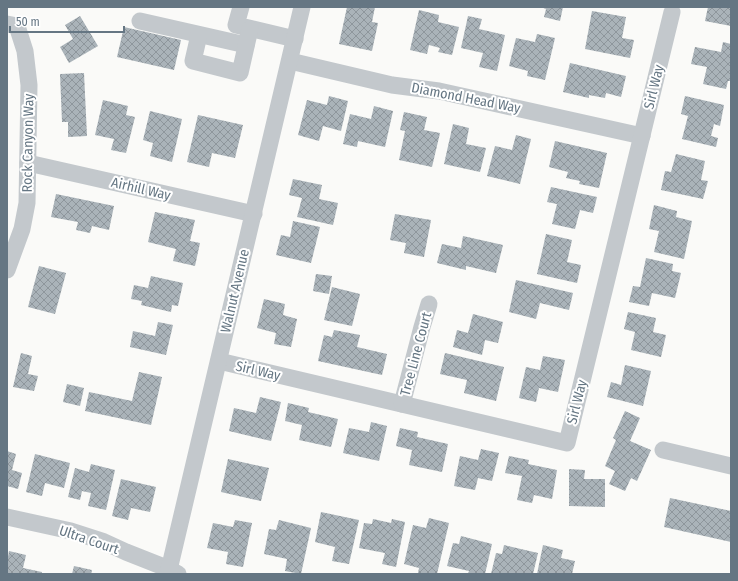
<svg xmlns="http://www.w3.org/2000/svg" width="738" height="581" viewBox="0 0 738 581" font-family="'Fira Sans Condensed',sans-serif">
  <defs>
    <pattern id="building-cross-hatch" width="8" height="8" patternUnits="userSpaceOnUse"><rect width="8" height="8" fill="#aab3b9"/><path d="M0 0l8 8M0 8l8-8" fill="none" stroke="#8e969c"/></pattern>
  </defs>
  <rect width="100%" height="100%" fill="#fafaf8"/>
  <!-- building -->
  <g fill="url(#building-cross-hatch)">
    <path d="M347,7h28l-3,15 6,1 -6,28 -33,-7z"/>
    <path d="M541,7h22l-3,14 -16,-4 2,-8z"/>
    <path d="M708,7h23v19l-26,-5z"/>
    <path d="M419,10l20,5 -1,7 21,5 -7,28 -14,-3 2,-4 -11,-3 -2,9 -17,-4z"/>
    <path d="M592,11l34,6 -4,21 12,2 -4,18 -45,-9z"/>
    <path d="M80,16l18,30 -29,17 -9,-16 13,-8 -8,-14z"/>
    <path d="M468,16l14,3 -3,10 26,6 -8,36 -18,-4 4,-14 -22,-5z"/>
    <path d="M124,27l57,13 -7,30 -57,-13z"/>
    <path d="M537,34l18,4 -10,42 -18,-4 1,-5 -19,-5 7,-28 19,4z"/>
    <path d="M723,42l8,2v37h-3l-2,8 -23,-5 4,-17 -16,-3 4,-17 26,5z"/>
    <path d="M570,63l56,13 -5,21 -15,-4 -1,5 -16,-3v3l-26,-6z"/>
    <path d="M84,73l3,63 -19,1v-15h-6l-2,-48z"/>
    <path d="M329,96l19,5 -7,30 -18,-5 -4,15 -21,-6 9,-35 20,5z"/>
    <path d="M685,96l39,9 -4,21 -6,-2 -3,12 7,2 -2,9 -34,-8 6,-23 -7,-2z"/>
    <path d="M103,100l25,6 -2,9 9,2 -9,36 -15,-3 3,-11 -19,-4z"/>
    <path d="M374,106l19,5 -8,36 -27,-6 -1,6 -14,-3 7,-30 21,5z"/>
    <path d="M150,111l32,8 -10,43 -22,-6 3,-13 -10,-3z"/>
    <path d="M404,112l23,5 -3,13 16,3 -8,34 -33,-7 6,-29 -5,-1z"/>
    <path d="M198,115l45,10 -8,33 -23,-5 -3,14 -22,-5z"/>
    <path d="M453,124l16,4 -3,16 20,4 -6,24 -36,-8z"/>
    <path d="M516,135l15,4 -11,45 -33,-8 8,-30 17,4z"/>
    <path d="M555,141l52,12 -8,35 -20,-4 1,-3 -14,-3 2,-6 -19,-5z"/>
    <path d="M676,154l29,7 -4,19 7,1 -5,18 -42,-9 4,-19 6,1z"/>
    <path d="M293,179l29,6 -3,14 19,4 -5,22 -36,-8 5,-19 -13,-3z"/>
    <path d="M551,187l46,10 -4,16 -13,-3 -5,19 -23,-5 5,-20 -10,-2z"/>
    <path d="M56,194l58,12 -5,24 -17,-4 -2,7 -14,-3 2,-8 -27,-5z"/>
    <path d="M654,205l23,6 -1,6 16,4 -8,38 -30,-7 5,-21 -10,-2z"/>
    <path d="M155,212l40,8 -5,21 10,2 -5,23 -22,-5 3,-12 -28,-7z"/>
    <path d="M395,214l36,6 -7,37 -20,-4 2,-10 -16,-3z"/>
    <path d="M293,221l27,6 -9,36 -35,-8 5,-20 9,2z"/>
    <path d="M546,234l26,6 -5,22 14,3 -4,18 -40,-9z"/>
    <path d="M463,236l40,9 -7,28 -30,-7v4l-29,-7 5,-19 19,4z"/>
    <path d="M646,258l27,6 -1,7 9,2 -6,25 -23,-5 -3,13 -20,-4 4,-16 7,1z"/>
    <path d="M39,266l27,7 -11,41 -27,-7z"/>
    <path d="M316,274l16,2 -3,18 -16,-3z"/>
    <path d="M151,276l32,7 -5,23 -6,-1 -1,7 -30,-7 1,-4 -11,-2 3,-14 14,3z"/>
    <path d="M516,280l57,13 -4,17 -29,-7 -4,16 -27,-7z"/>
    <path d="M332,287l28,7 -8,32 -28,-6z"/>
    <path d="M264,299l21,5 -2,11 14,4 -6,28 -17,-3 2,-11 -19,-5z"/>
    <path d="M628,312l28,6 -3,14 13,3 -5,22 -30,-7 4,-18 -11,-3z"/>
    <path d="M473,314l30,8 -5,21 -13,-3 -3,15 -29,-8 4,-17 11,3z"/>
    <path d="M158,322l15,3 -7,30 -36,-8 3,-16 22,5z"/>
    <path d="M334,330l26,5 -3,12 30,7 -5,21 -64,-14 6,-26 8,2z"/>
    <path d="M21,353l11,3 -4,18 10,2 -4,15 -21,-4z"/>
    <path d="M445,353l59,14 -8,34 -32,-8 3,-13 -27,-6z"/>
    <path d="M543,356l22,4 -7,32 -19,-4 -3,14 -17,-4 7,-31 14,3z"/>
    <path d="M625,365l26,6 -8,35 -36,-9 4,-15 10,3z"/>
    <path d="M139,372l23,5 -11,48 -66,-14 4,-19 43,9z"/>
    <path d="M67,384l17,4 -4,18 -17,-4z"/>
    <path d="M260,397l21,5 -10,39 -42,-10 5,-23 22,5z"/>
    <path d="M288,403l21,5 -1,4 30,7 -7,28 -32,-7 3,-15 -17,-4z"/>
    <path d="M625,411l15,7 -10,23 21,9 -14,31 -6,-3 -6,13 -16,-7 6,-13 -10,-5 11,-26 -3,-2z"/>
    <path d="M371,422l16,4 -8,35 -36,-8 6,-25 20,4z"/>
    <path d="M400,428l18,4 -1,5 31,7 -6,28 -33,-7 3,-15 -16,-4z"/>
    <path d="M481,449l18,4 -7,28 -14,-3 -3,12 -21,-4 6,-30 18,4z"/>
    <path d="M7,451l9,3 -4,16 10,3 -4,16 -11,-3z"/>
    <path d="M35,454l35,9 -6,25 -19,-5 -3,13 -16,-4z"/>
    <path d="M509,456l20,4 -1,4 29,6 -5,29 -18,-4 -2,8 -15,-3 5,-24 -17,-3z"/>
    <path d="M228,459l41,9 -8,33 -40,-9z"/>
    <path d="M91,464l24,6 -9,40 -18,-4 3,-13 -9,-2 -2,9 -12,-3 7,-29 14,4z"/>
    <path d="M569,469l16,1 -1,9h21v28l-36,-1z"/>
    <path d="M121,479l35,8 -6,25 -19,-4 -3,12 -16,-4z"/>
    <path d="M670,498l61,13v31l-67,-15z"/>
    <path d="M321,512l38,8 -10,44 -17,-3 3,-14 -20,-5z"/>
    <path d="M429,518l20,5 -12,51h-17l-2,-1 1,-5 -15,-4 9,-39 13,3z"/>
    <path d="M373,519l18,4 1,-4 13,3 -9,45 -14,-3 3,-11 -26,-5 5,-25 8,1z"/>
    <path d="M235,520l17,3 -9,44 -17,-3 2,-12 -21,-4 6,-25 20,4z"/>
    <path d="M279,520l32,8 -10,46 -16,-3 2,-12 -23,-5 5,-25 7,1z"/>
    <path d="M461,536l31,8 -7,30h-17l1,-3 -22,-5 6,-23 6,1z"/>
    <path d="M504,545l34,8 -5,21h-42l5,-21 6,1z"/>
    <path d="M543,545l20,5 -2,8 14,3 -3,13h-35z"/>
    <path d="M9,551l17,4 -3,13 19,4v2h-35v-12z"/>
    <path d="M74,566l18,4 -1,4h-19z"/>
  </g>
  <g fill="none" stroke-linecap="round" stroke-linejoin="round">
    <!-- minor -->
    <g stroke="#c3c8cc" stroke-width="17">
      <path d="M241,7l-5,18 59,14"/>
      <path d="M140,21l106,24"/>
      <path d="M7,24l10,2 8,25 4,34 -2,118 -5,26 -15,41"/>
      <path d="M199,35l-6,26 47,12 10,-44"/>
      <path d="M290,61l102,24 47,6 203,45"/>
      <path d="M28,163l226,51"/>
      <path d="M219,361l348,82 105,-431"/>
      <path d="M402,404l20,-77 7,-23"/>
      <path d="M663,450l68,16"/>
      <path d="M7,517l64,14 31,10 24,11 43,17 9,5"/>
      <path d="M168,574l134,-567"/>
    </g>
  </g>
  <g text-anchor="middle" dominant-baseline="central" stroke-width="4" stroke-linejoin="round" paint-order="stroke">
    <!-- street labels -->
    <g font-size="14" fill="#657683" stroke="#fff">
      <text transform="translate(654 87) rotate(-76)">Sirl Way</text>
      <text transform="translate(466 98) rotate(11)">Diamond Head Way</text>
      <text transform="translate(28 143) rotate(-89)">Rock Canyon Way</text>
      <text transform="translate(141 189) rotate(13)">Airhill Way</text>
      <text transform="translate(235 291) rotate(-77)">Walnut Avenue</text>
      <text transform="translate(416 354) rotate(-75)">Tree Line Court</text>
      <text transform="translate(258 371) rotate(13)">Sirl Way</text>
      <text transform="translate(577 402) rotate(-76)">Sirl Way</text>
      <text transform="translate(89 540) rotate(19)">Ultra Court</text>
    </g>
  </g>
  <!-- border -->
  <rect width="738" height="581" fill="none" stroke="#657683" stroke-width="16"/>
  <!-- scale -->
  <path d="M10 26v6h114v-6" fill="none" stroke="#657683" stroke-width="2"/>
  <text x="16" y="26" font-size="12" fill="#657683" stroke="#ffffff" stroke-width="3" paint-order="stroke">50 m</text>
</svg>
